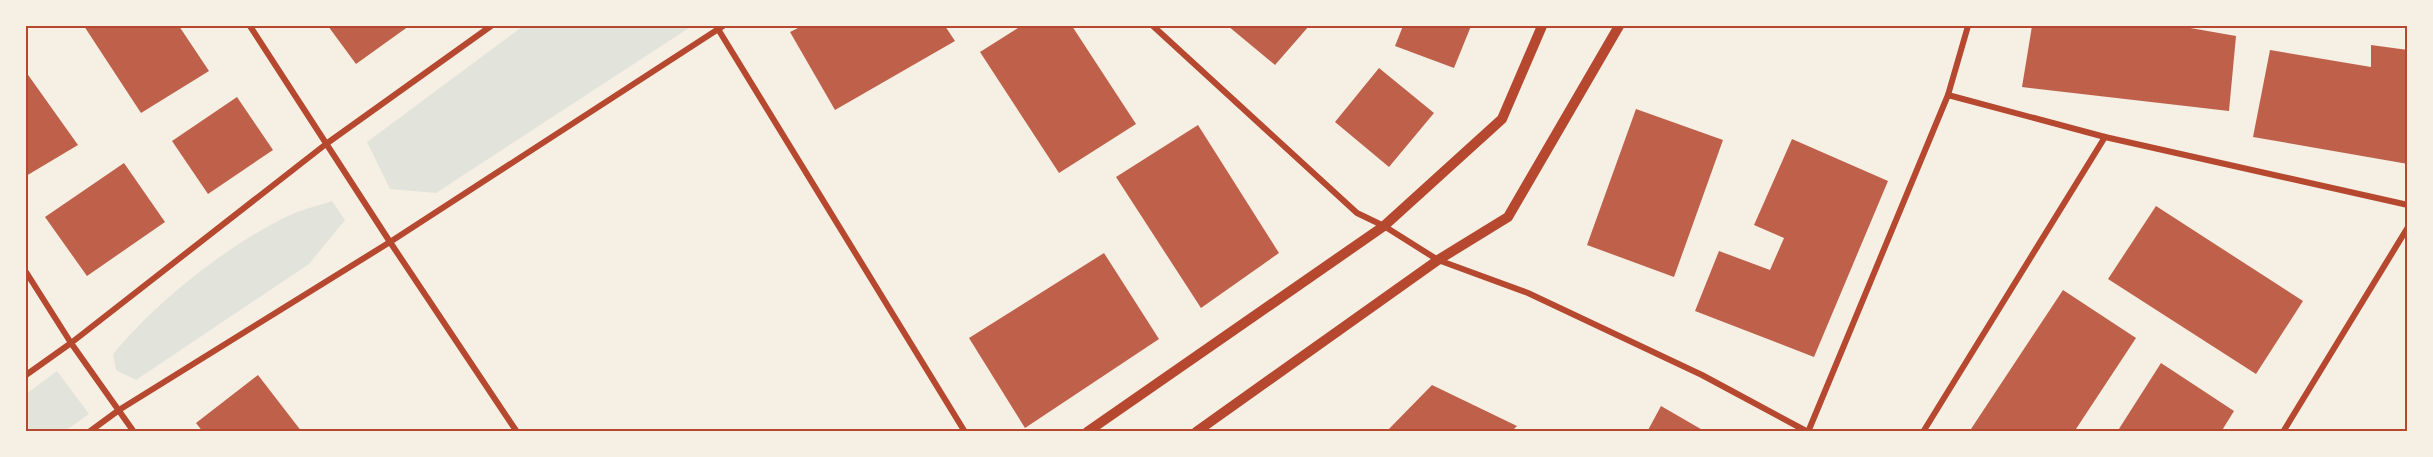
<svg xmlns="http://www.w3.org/2000/svg" width="2433" height="457" viewBox="0 0 2433 457" font-family="Karla,sans-serif">
  <rect width="100%" height="100%" fill="#f6efe4"/>
  <!-- green -->
  <g fill="#e2e4dc">
    <path d="M523,26h169l-256,167 -46,-4 -23,-47z"/>
    <path d="M332,201l13,19 -36,44 -173,116 -20,-10 -3,-16c44,-53 113,-108 175,-138 14,-7 30,-10 44,-15z"/>
    <path d="M57,371l32,43 -24,17h-39v-37z"/>
  </g>
  <!-- building -->
  <g fill="#bf614a">
    <path d="M84,26h95l30,45 -68,42z"/>
    <path d="M328,26h81l-53,38z"/>
    <path d="M802,26h143l10,15 -120,69 -45,-78z"/>
    <path d="M1021,26h51l64,98 -77,49 -79,-121z"/>
    <path d="M1228,26h81l-34,39z"/>
    <path d="M1403,26h68l-17,42 -59,-22z"/>
    <path d="M2032,26h147l57,10 -7,75 -207,-24z"/>
    <path d="M2371,45l37,5v114l-155,-27 17,-87 101,17z"/>
    <path d="M1379,68l55,45 -45,54 -54,-45z"/>
    <path d="M26,72l52,73 -52,31z"/>
    <path d="M237,97l36,53 -65,44 -36,-53z"/>
    <path d="M1636,109l87,31 -49,137 -87,-32z"/>
    <path d="M1198,125l81,128 -78,55 -85,-131z"/>
    <path d="M1792,139l96,42 -74,176 -119,-46 24,-60 51,19 14,-32 -30,-13z"/>
    <path d="M124,163l41,59 -78,54 -42,-59z"/>
    <path d="M2156,206l147,95 -47,73 -148,-95z"/>
    <path d="M1104,253l55,86 -134,89 -56,-90z"/>
    <path d="M2063,290l73,48 -62,94h-105z"/>
    <path d="M2161,363l73,48 -13,21h-104z"/>
    <path d="M258,375l44,57h-99l-7,-9z"/>
    <path d="M1432,385l85,41 -6,6h-125z"/>
    <path d="M1661,406l45,26h-59z"/>
  </g>
  <g fill="none" stroke-linecap="round" stroke-linejoin="round">
    <!-- minor -->
    <g stroke="#b5482f" stroke-width="6">
      <path d="M250,26l140,216 127,190"/>
      <path d="M1153,26l204,187 27,13 54,34 90,33 174,82 106,57"/>
      <path d="M718,29l247,403"/>
      <path d="M1948,95l157,42 303,68"/>
      <path d="M26,272l45,71 63,89"/>
      <path d="M26,375l45,-32 255,-199 165,-118"/>
      <path d="M89,432l30,-22 271,-168 333,-216"/>
      <path d="M1808,432l140,-337 20,-69"/>
      <path d="M1923,432l182,-295"/>
      <path d="M2283,432l125,-205"/>
    </g>
    <!-- tertiary -->
    <g stroke="#b5482f" stroke-width="10">
      <path d="M1087,432l297,-206 118,-107 40,-93"/>
      <path d="M1196,432l242,-172 70,-43 111,-191"/>
    </g>
  </g>
  <!-- border -->
  <rect width="2433" height="457" fill="none" stroke="#f6efe4" stroke-width="54"/>
  <rect x="27" y="27" width="2379" height="403" fill="none" stroke="#b5482f" stroke-width="2"/>
</svg>
